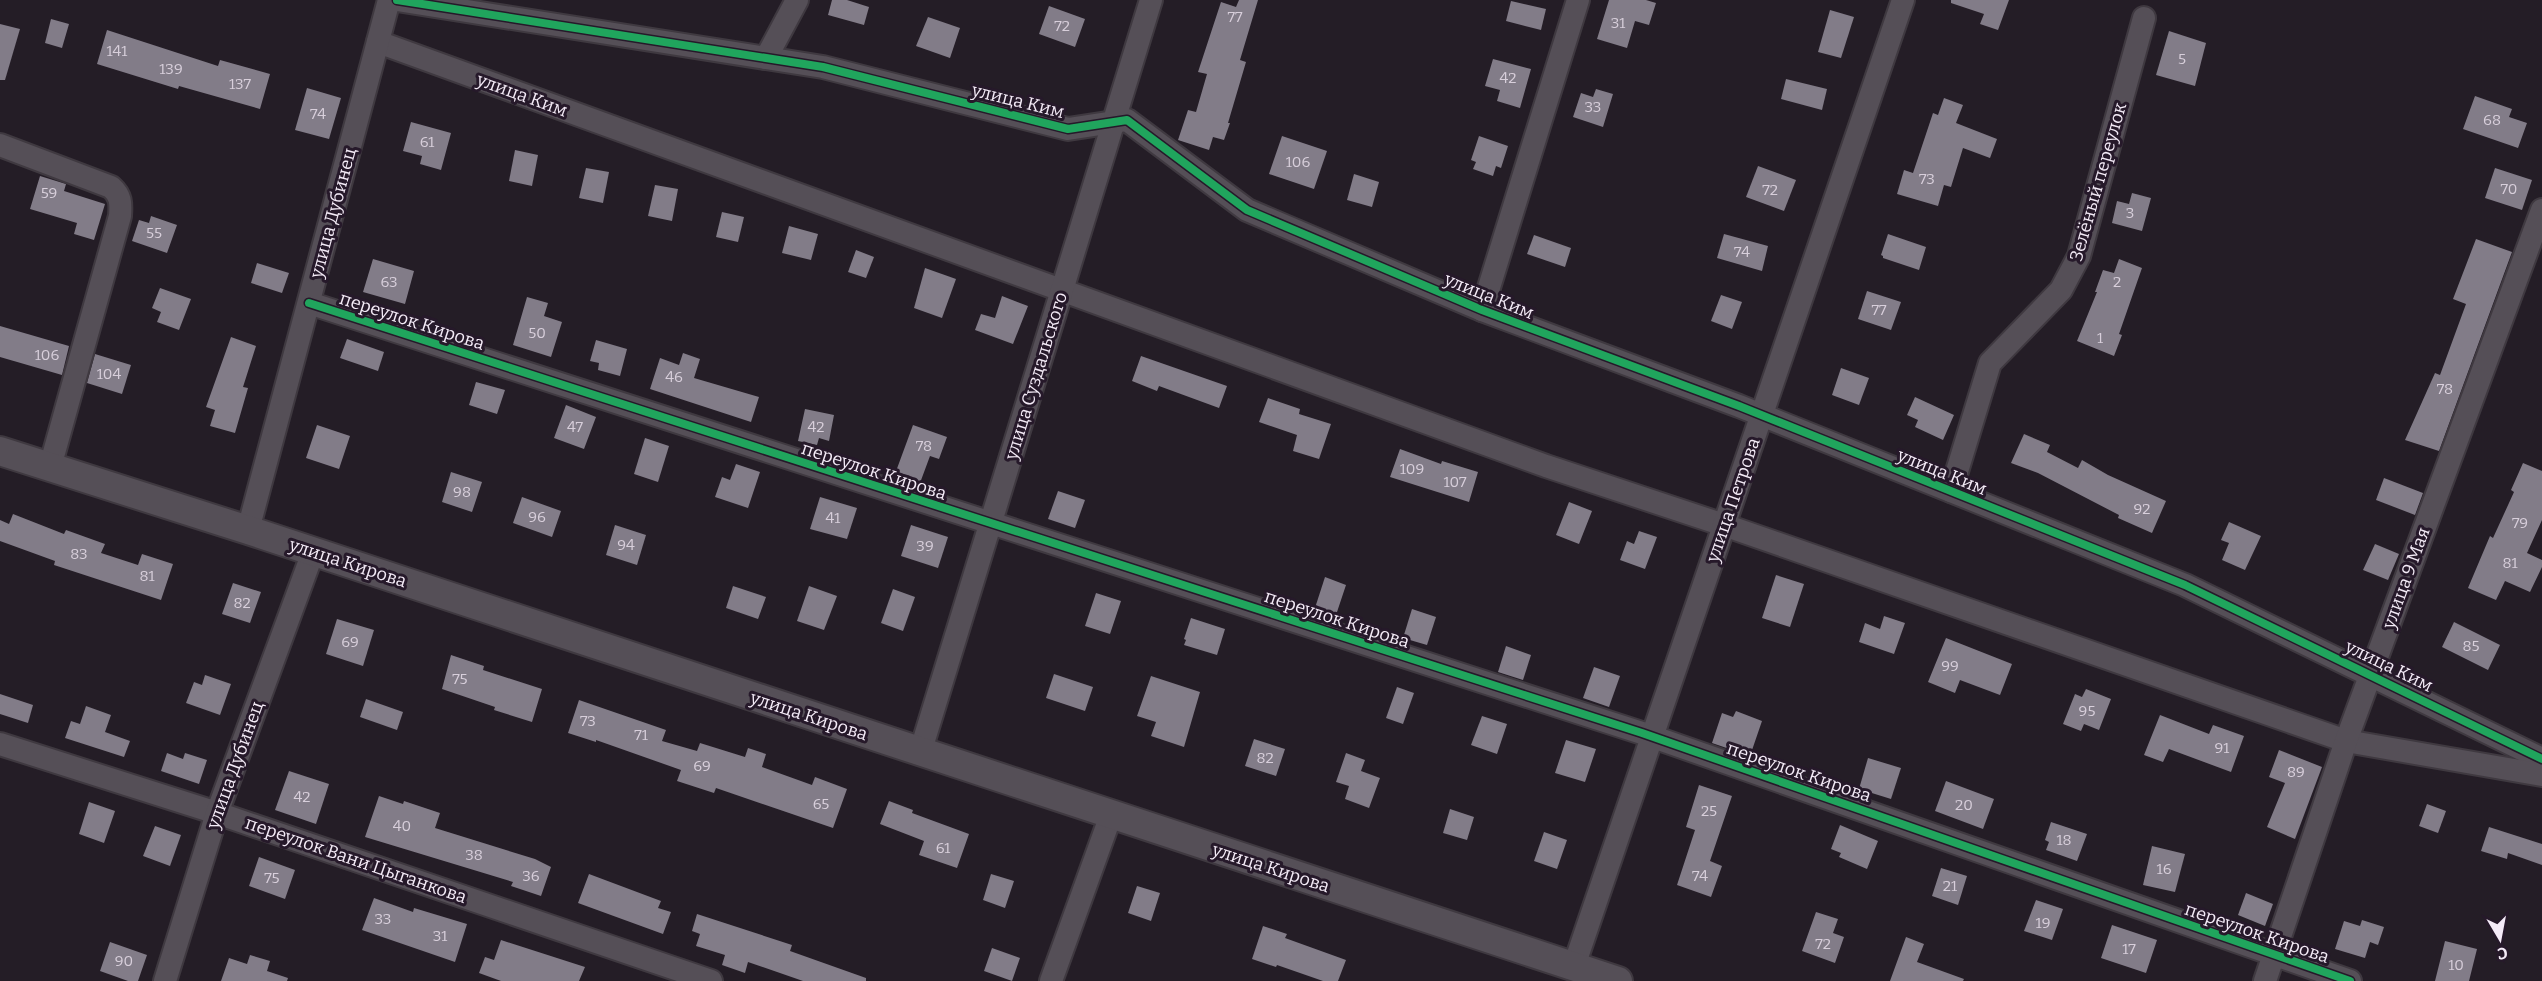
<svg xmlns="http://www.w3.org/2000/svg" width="2542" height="981" viewBox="0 0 2542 981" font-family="Bitter,serif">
  <rect width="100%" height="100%" fill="#241d26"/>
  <!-- building -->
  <g fill="#827c88">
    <path d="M832,0h15l22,7 -5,18 -36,-10z"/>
    <path d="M1239,0h19l-18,60 6,2 -18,61h2l-6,17 -11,-3 -4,13 -31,-10 10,-30 8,2 11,-38 -9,-2 23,-70 15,5z"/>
    <path d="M1609,0h37l10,3 -7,22 -14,-4 -8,27 -30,-9z"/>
    <path d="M1951,0h58l-11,30 -18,-6 4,-10 -33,-11z"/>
    <path d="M1511,1l35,8 -5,21 -35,-9z"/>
    <path d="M1049,6l36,13 -10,28 -36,-13z"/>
    <path d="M1830,10l24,7 -13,41 -23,-6z"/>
    <path d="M928,17l32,11 -10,30 -34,-12z"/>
    <path d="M51,19l18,5 -7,24 -17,-5z"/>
    <path d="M0,24l20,5 -15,51h-5z"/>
    <path d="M107,30l111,36 2,-6 50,14 -10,35 -81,-23 -1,3 -81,-25z"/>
    <path d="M2169,31l37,12 -11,43 -39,-11z"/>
    <path d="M1493,59l38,10 -11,39 -23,-7 3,-11 -15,-4z"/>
    <path d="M1786,79l41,10 -5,21 -41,-11z"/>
    <path d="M307,88l34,10 -12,41 -34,-9z"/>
    <path d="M1596,89l17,5 -10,33 -30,-10 8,-24 12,4z"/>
    <path d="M2475,96l37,13 -3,8 18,6 -9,25 -55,-19z"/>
    <path d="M1944,98l19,7 -7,18 41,16 -7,19 -27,-10 -12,39 -7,-2 -6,21 -41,-12 7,-24 9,3 20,-60 5,2z"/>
    <path d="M411,122l40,11 -10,37 -21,-6 2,-8 -19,-5z"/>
    <path d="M1282,136l45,15 -13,38 -45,-15z"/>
    <path d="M1479,136l29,10 -7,22 -5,-2 -3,10 -20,-7 3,-7 -5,-2z"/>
    <path d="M515,150l23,5 -6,31 -23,-5z"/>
    <path d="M1758,166l38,14 -12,31 -38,-14z"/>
    <path d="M586,168l23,4 -6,31 -24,-5z"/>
    <path d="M2495,168l37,12 -10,30 -37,-12z"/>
    <path d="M1354,174l25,8 -7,25 -25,-7z"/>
    <path d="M40,176l26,8 -2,7 41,13 -11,36 -20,-6 3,-11 -47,-14z"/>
    <path d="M655,185l23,4 -6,32 -24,-5z"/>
    <path d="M2132,193l19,5 -9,33 -30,-8 5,-22 12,3z"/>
    <path d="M722,212l22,5 -6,25 -22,-5z"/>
    <path d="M151,216l26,9 -10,28 -35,-12 7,-21 10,3z"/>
    <path d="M789,226l29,8 -7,26 -29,-7z"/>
    <path d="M1724,234l44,12 -6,25 -45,-13z"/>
    <path d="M1888,234l38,13 -7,23 -36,-12v-2l-2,-1z"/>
    <path d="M1534,235l37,13 -6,19 -38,-13z"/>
    <path d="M2476,239l36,13 -73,199 -34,-11 30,-67 5,2 26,-71 -13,-5z"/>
    <path d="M856,250l18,7 -8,21 -18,-6z"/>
    <path d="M373,259l41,12 -9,33 -42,-12z"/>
    <path d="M2119,259l23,9 -23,66 3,1 -8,21 -37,-15 20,-49h-2l8,-22 11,3z"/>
    <path d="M257,263l32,10 -7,20 -31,-10z"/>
    <path d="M925,268l31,11 -14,39 -28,-10z"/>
    <path d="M160,288l31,11 -12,31 -22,-8 4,-10 -9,-4z"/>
    <path d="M1867,291l34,11 -10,28 -33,-11z"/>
    <path d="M1721,295l21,7 -10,27 -21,-8z"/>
    <path d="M1002,296l26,10 -15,38 -38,-14 6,-16 14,4z"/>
    <path d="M527,297l21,6 -4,13 18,6 -11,35 -38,-12z"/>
    <path d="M0,326l69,20 -7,29 -62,-18z"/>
    <path d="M231,337l25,9 -13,41 5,1 -13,45 -25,-7 5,-16 -9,-3z"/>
    <path d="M347,339l37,13 -6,19 -38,-13z"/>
    <path d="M596,340l31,9 -7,27 -22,-6 1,-7 -9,-2z"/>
    <path d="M683,353l17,6 -6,19 65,19 -8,25 -101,-33 10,-31 19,7z"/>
    <path d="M95,354l36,11 -9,29 -35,-11z"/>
    <path d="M1141,356l86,30 -8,22 -60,-22 -2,5 -25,-10z"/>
    <path d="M1841,368l28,10 -10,27 -27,-10z"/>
    <path d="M476,382l29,8 -8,24 -28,-9z"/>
    <path d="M1915,397l39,18 -11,25 -28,-13 3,-7 -11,-5z"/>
    <path d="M1268,398l32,11 -1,5 32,10 -12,35 -26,-8 4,-16 -38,-13z"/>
    <path d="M566,405l30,12 -12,32 -30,-11z"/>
    <path d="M805,409l29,6 -5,26 -10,-3 -2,7 -19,-4z"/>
    <path d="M317,425l33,11 -11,33 -33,-11z"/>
    <path d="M913,425l34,12 -8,22 -9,-3 -10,27 -25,-9z"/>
    <path d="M2024,434l26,11 -3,7 31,16 4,-8 26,15 58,26 -14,32 -34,-15 1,-3 -81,-42 -27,-10z"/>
    <path d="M645,438l24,8 -11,36 -24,-8z"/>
    <path d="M1400,449l41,15 1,-3 36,11 -9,30 -79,-25z"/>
    <path d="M2523,463l19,8v49l-15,33 15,7v7l-12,25 -25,-11 -9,19 -28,-12 22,-52 3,2 21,-46 -3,-2z"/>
    <path d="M736,464l24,8 -12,36 -33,-11 7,-20 8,3z"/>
    <path d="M451,472l31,10 -10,30 -30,-10z"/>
    <path d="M2384,478l39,15 -8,22 -39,-15z"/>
    <path d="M1058,491l27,9 -10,28 -27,-9z"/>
    <path d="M522,497l39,14 -9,26 -39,-14z"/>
    <path d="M820,497l37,11 -10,31 -37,-10z"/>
    <path d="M1569,502l23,9 -13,33 -23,-9z"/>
    <path d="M13,514l51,20 2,-4 39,14 -4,9 37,12 4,-11 31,10 -12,36 -107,-35 1,-4 -55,-20v-21l9,4z"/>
    <path d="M2229,522l32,14 -16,34 -23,-10 7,-17 -8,-3z"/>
    <path d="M615,525l31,10 -9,30 -31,-10z"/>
    <path d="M911,525l37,12 -10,31 -37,-12z"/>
    <path d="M1639,531l18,6 -12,32 -25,-9 7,-19 7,3z"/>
    <path d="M2375,544l24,10 -11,26 -25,-10z"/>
    <path d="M1776,575l28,9 -14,43 -28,-9z"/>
    <path d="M1325,577l21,8 -11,33 -21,-7z"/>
    <path d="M233,583l28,9 -11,31 -28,-9z"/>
    <path d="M733,586l33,11 -8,22 -32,-11z"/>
    <path d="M809,586l28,10 -13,34 -27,-9z"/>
    <path d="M893,589l22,8 -12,34 -22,-8z"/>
    <path d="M1096,593l25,8 -11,33 -25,-8z"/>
    <path d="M1412,609l24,8 -9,28 -24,-7z"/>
    <path d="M1884,616l21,7 -11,31 -35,-12 6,-19 15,6z"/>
    <path d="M1191,618l34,11 -8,26 -33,-10 2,-5 -2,-1z"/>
    <path d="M337,619l37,11 -11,36 -37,-12z"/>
    <path d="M2454,622l46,23 -12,25 -46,-23z"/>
    <path d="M1946,638l66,26 -12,31 -40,-15 -5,13 -27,-11z"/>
    <path d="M1506,646l25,9 -8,25 -25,-8z"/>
    <path d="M451,655l33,11 -1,4 59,19 -10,33 -38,-12 1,-3 -53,-18z"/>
    <path d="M1594,667l26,9 -11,31 -26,-9z"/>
    <path d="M1054,674l39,13 -8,24 -39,-13z"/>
    <path d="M205,675l26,9 -11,31 -34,-12 8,-21 8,3z"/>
    <path d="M1151,676l49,16 -16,55 -33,-11 5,-14 -19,-6z"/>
    <path d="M1397,687l17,6 -11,31 -17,-6z"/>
    <path d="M2086,689l25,10 -12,31 -15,-6 -3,7 -18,-7 12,-30 7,3z"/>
    <path d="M0,694l33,11 -5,18 -28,-9z"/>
    <path d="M366,699l37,13 -6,18 -37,-13z"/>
    <path d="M579,700l87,30 -4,11 35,10 3,-8 45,14 3,-9 18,6 -4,13 50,18 3,-8 32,12 -14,39 -117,-40 -2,5 -37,-12 4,-11 -85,-30v2l-28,-9z"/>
    <path d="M86,706l25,9 -6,17 25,9 -6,16 -59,-19 6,-17 9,3z"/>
    <path d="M1736,711l26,10 -12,35 -38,-13 10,-30 11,4z"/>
    <path d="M2160,715l49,19 4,-9 31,11 -13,36 -62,-23 -6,13 -19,-7z"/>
    <path d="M1482,716l25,8 -10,30 -26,-9z"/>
    <path d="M1254,739l31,10 -9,27 -31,-10z"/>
    <path d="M1566,740l30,9 -11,33 -30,-9z"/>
    <path d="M2279,750l43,17 -27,72 -28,-12 18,-44 -16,-6z"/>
    <path d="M167,753l16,6 2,-6 22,7 -8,24 -38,-13z"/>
    <path d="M1346,753l19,7 -4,11 19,7 -11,30 -24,-9 4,-13 -13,-4z"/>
    <path d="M1868,758l33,10 -10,31 -32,-10z"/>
    <path d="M289,771l40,13 -13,40 -41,-14z"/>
    <path d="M1946,781l48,18 -11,30 -48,-18z"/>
    <path d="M1699,785l33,11 -22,65 12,5 -11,31 -34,-12 18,-55 -9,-3z"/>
    <path d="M379,796l24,8 1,-3 36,12 -5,15 100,31 16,8 -10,29 -30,-10 2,-4 -148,-45z"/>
    <path d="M889,801l24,9 -1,3 57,21 -12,34 -38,-13 5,-14 -44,-17z"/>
    <path d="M89,802l26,9 -11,32 -25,-9z"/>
    <path d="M2427,804l19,7 -8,22 -19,-7z"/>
    <path d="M1450,809l24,8 -7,23 -24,-7z"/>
    <path d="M2051,822l36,12 -10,27 -31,-11 3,-8 -4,-2z"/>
    <path d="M1840,825l38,16 -11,28 -28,-12 2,-4 -10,-4z"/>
    <path d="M155,826l26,9 -11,31 -27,-10z"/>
    <path d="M2489,827l53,17v21l-34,-12 -1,6 -26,-8z"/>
    <path d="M1544,832l23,8 -10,29 -23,-8z"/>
    <path d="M2152,846l33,8 -10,38 -32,-7z"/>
    <path d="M259,857l36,13 -10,29 -36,-13z"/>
    <path d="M1941,868l26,8 -9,29 -26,-9z"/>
    <path d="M589,874l72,27 -3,7 13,4 -8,22 -85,-31z"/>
    <path d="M991,874l23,7 -9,27 -22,-8z"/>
    <path d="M1137,886l23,7 -9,28 -23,-8z"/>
    <path d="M2246,893l27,11 -8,22 -27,-11z"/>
    <path d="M374,898l39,14 1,-4 53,16 -12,38 -93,-32z"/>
    <path d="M2036,900l27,9 -11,31 -28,-9z"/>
    <path d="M1816,912l22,7 -5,14 11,4 -9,26 -33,-12z"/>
    <path d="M697,914l95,31 -2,6 76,27v3h-63l-55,-19 -3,11 -23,-8 3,-10 -29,-9 4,-12 -8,-3z"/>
    <path d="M2362,920l22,7 -6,18 -8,-3 -5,16 -30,-9 9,-28 16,5z"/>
    <path d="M2112,925l45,15 -11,33 -45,-15z"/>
    <path d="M1263,926l24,8 -2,4 61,22 -8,21h-15l-46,-16 -1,2 -24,-8z"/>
    <path d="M1906,937l18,7 -7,18 47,17 -1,2h-73z"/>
    <path d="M501,940l84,27 -6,14h-78l-22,-8 6,-16 9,3z"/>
    <path d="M2445,941l32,8 -8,32h-34z"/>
    <path d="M110,942l37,13 -9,26h-10l-28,-10z"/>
    <path d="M992,948l28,10 -8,23 -28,-10z"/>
    <path d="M250,955l20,6 -3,10 21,7 -1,3h-66l8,-23 18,6z"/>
  </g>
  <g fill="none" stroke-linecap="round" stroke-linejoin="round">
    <defs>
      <g id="minor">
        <path d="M397,0l426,67 245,62 59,-9 120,90 235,100 257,96 446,179 357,174"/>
        <path d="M378,42l1168,424 178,59 622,216 196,34"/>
        <path d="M766,58l31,-58"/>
        <path d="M0,145l111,42c10,9 10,16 9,29l-70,251"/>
        <path d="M309,303l1333,430 708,248"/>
        <path d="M1482,310l96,-310"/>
        <path d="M1951,491l39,-128 71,-73 18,-34 65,-238"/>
        <path d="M248,530l141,-530"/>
        <path d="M0,744l217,69 494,168"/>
        <path d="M920,753l231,-753"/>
        <path d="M1574,966l329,-966"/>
        <path d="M165,981l52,-168 96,-261"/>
        <path d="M1051,981l60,-166"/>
        <path d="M2265,981l81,-240 196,-531"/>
      </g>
      <path id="tertiary" d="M0,451l248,79 1370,451"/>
    </defs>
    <!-- minor casing -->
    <use href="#minor" stroke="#3f3940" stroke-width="26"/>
    <!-- tertiary casing -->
    <use href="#tertiary" stroke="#3f3940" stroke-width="32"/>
    <!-- minor -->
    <use href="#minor" stroke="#554f57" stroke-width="22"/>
    <!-- tertiary -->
    <use href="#tertiary" stroke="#554f57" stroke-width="28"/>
    <defs>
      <g id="cycleway">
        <path d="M397,0l426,67 245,62 59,-9 120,90 235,100 257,96 446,179 357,174"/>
        <path d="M309,303l1333,430 708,248"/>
      </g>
    </defs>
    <!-- cycleway casing -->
    <use href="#cycleway" stroke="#26192a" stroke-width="11"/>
    <!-- cycleway -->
    <use href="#cycleway" stroke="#20a55d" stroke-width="8"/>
  </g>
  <g text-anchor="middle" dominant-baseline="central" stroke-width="6" stroke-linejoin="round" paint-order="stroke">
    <!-- number labels -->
    <g font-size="15" fill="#d8cfdb">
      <text x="1235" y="17">77</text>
      <text x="1618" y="23">31</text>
      <text x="1062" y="26">72</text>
      <text x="117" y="51">141</text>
      <text x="2182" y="59">5</text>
      <text x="171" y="69">139</text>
      <text x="1508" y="78">42</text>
      <text x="240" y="84">137</text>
      <text x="1593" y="107">33</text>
      <text x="318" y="114">74</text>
      <text x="2492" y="120">68</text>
      <text x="427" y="142">61</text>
      <text x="1298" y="162">106</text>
      <text x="1927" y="179">73</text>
      <text x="2509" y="189">70</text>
      <text x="1770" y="190">72</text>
      <text x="49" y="193">59</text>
      <text x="2130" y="213">3</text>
      <text x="154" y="233">55</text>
      <text x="1742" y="252">74</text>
      <text x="389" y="282">63</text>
      <text x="2117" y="282">2</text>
      <text x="1879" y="310">77</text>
      <text x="537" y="333">50</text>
      <text x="2100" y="338">1</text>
      <text x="47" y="355">106</text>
      <text x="109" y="374">104</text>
      <text x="674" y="377">46</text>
      <text x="2445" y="389">78</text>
      <text x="575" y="427">47</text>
      <text x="816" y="427">42</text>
      <text x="924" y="446">78</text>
      <text x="1412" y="469">109</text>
      <text x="1455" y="482">107</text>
      <text x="462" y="492">98</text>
      <text x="2142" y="509">92</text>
      <text x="537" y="517">96</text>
      <text x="833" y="518">41</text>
      <text x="2520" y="523">79</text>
      <text x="626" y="545">94</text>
      <text x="925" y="546">39</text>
      <text x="79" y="554">83</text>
      <text x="2510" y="563">81</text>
      <text x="147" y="576">81</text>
      <text x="242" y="603">82</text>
      <text x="350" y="642">69</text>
      <text x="2471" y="646">85</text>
      <text x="1950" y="666">99</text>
      <text x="460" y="679">75</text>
      <text x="2087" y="711">95</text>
      <text x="588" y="721">73</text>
      <text x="641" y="735">71</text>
      <text x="2222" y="748">91</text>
      <text x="1265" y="758">82</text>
      <text x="702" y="766">69</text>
      <text x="2296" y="772">89</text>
      <text x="302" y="797">42</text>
      <text x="821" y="804">65</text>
      <text x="1964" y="805">20</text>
      <text x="1709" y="811">25</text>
      <text x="402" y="826">40</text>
      <text x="2064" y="840">18</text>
      <text x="943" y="848">61</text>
      <text x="474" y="855">38</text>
      <text x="2164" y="869">16</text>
      <text x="531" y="876">36</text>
      <text x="1700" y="876">74</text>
      <text x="272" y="878">75</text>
      <text x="1950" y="886">21</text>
      <text x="383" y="919">33</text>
      <text x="2043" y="923">19</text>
      <text x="440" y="936">31</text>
      <text x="1823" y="944">72</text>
      <text x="2129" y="949">17</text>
      <text x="124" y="961">90</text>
      <text x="2456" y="965">10</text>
    </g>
    <!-- street labels -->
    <g font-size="18" fill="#f4ebf7" stroke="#26192a">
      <text transform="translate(522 95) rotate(20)">улица Ким</text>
      <text transform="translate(1018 101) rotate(14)">улица Ким</text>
      <text transform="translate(2098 182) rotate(-74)">Зелёный переулок</text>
      <text transform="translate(333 213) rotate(-75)">улица Дубинец</text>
      <text transform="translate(1489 296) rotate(22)">улица Ким</text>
      <text transform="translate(412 321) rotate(18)">переулок Кирова</text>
      <text transform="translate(1036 376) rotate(-73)">улица Суздальского</text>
      <text transform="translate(874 471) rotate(18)">переулок Кирова</text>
      <text transform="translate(1942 472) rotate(22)">улица Ким</text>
      <text transform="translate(1733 500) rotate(-71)">улица Петрова</text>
      <text transform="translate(348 563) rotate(18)">улица Кирова</text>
      <text transform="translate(2406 578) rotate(-70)">улица 9 Мая</text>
      <text transform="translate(1337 619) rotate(18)">переулок Кирова</text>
      <text transform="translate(2389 666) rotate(26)">улица Ким</text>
      <text transform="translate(809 716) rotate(18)">улица Кирова</text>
      <text transform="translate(235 765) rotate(-70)">улица Дубинец</text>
      <text transform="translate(1799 772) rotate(19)">переулок Кирова</text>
      <text transform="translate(356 860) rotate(19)">переулок Вани Цыганкова</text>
      <text transform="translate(1271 868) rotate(18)">улица Кирова</text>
      <text transform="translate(2257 933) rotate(19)">переулок Кирова</text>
    </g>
  </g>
  <!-- north arrow -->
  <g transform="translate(2500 939) rotate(170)" stroke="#26192a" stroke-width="4.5" paint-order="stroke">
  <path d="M0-4.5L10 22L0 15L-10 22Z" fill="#f4ebf7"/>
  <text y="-9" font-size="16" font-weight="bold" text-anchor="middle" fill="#f4ebf7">С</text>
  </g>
</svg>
